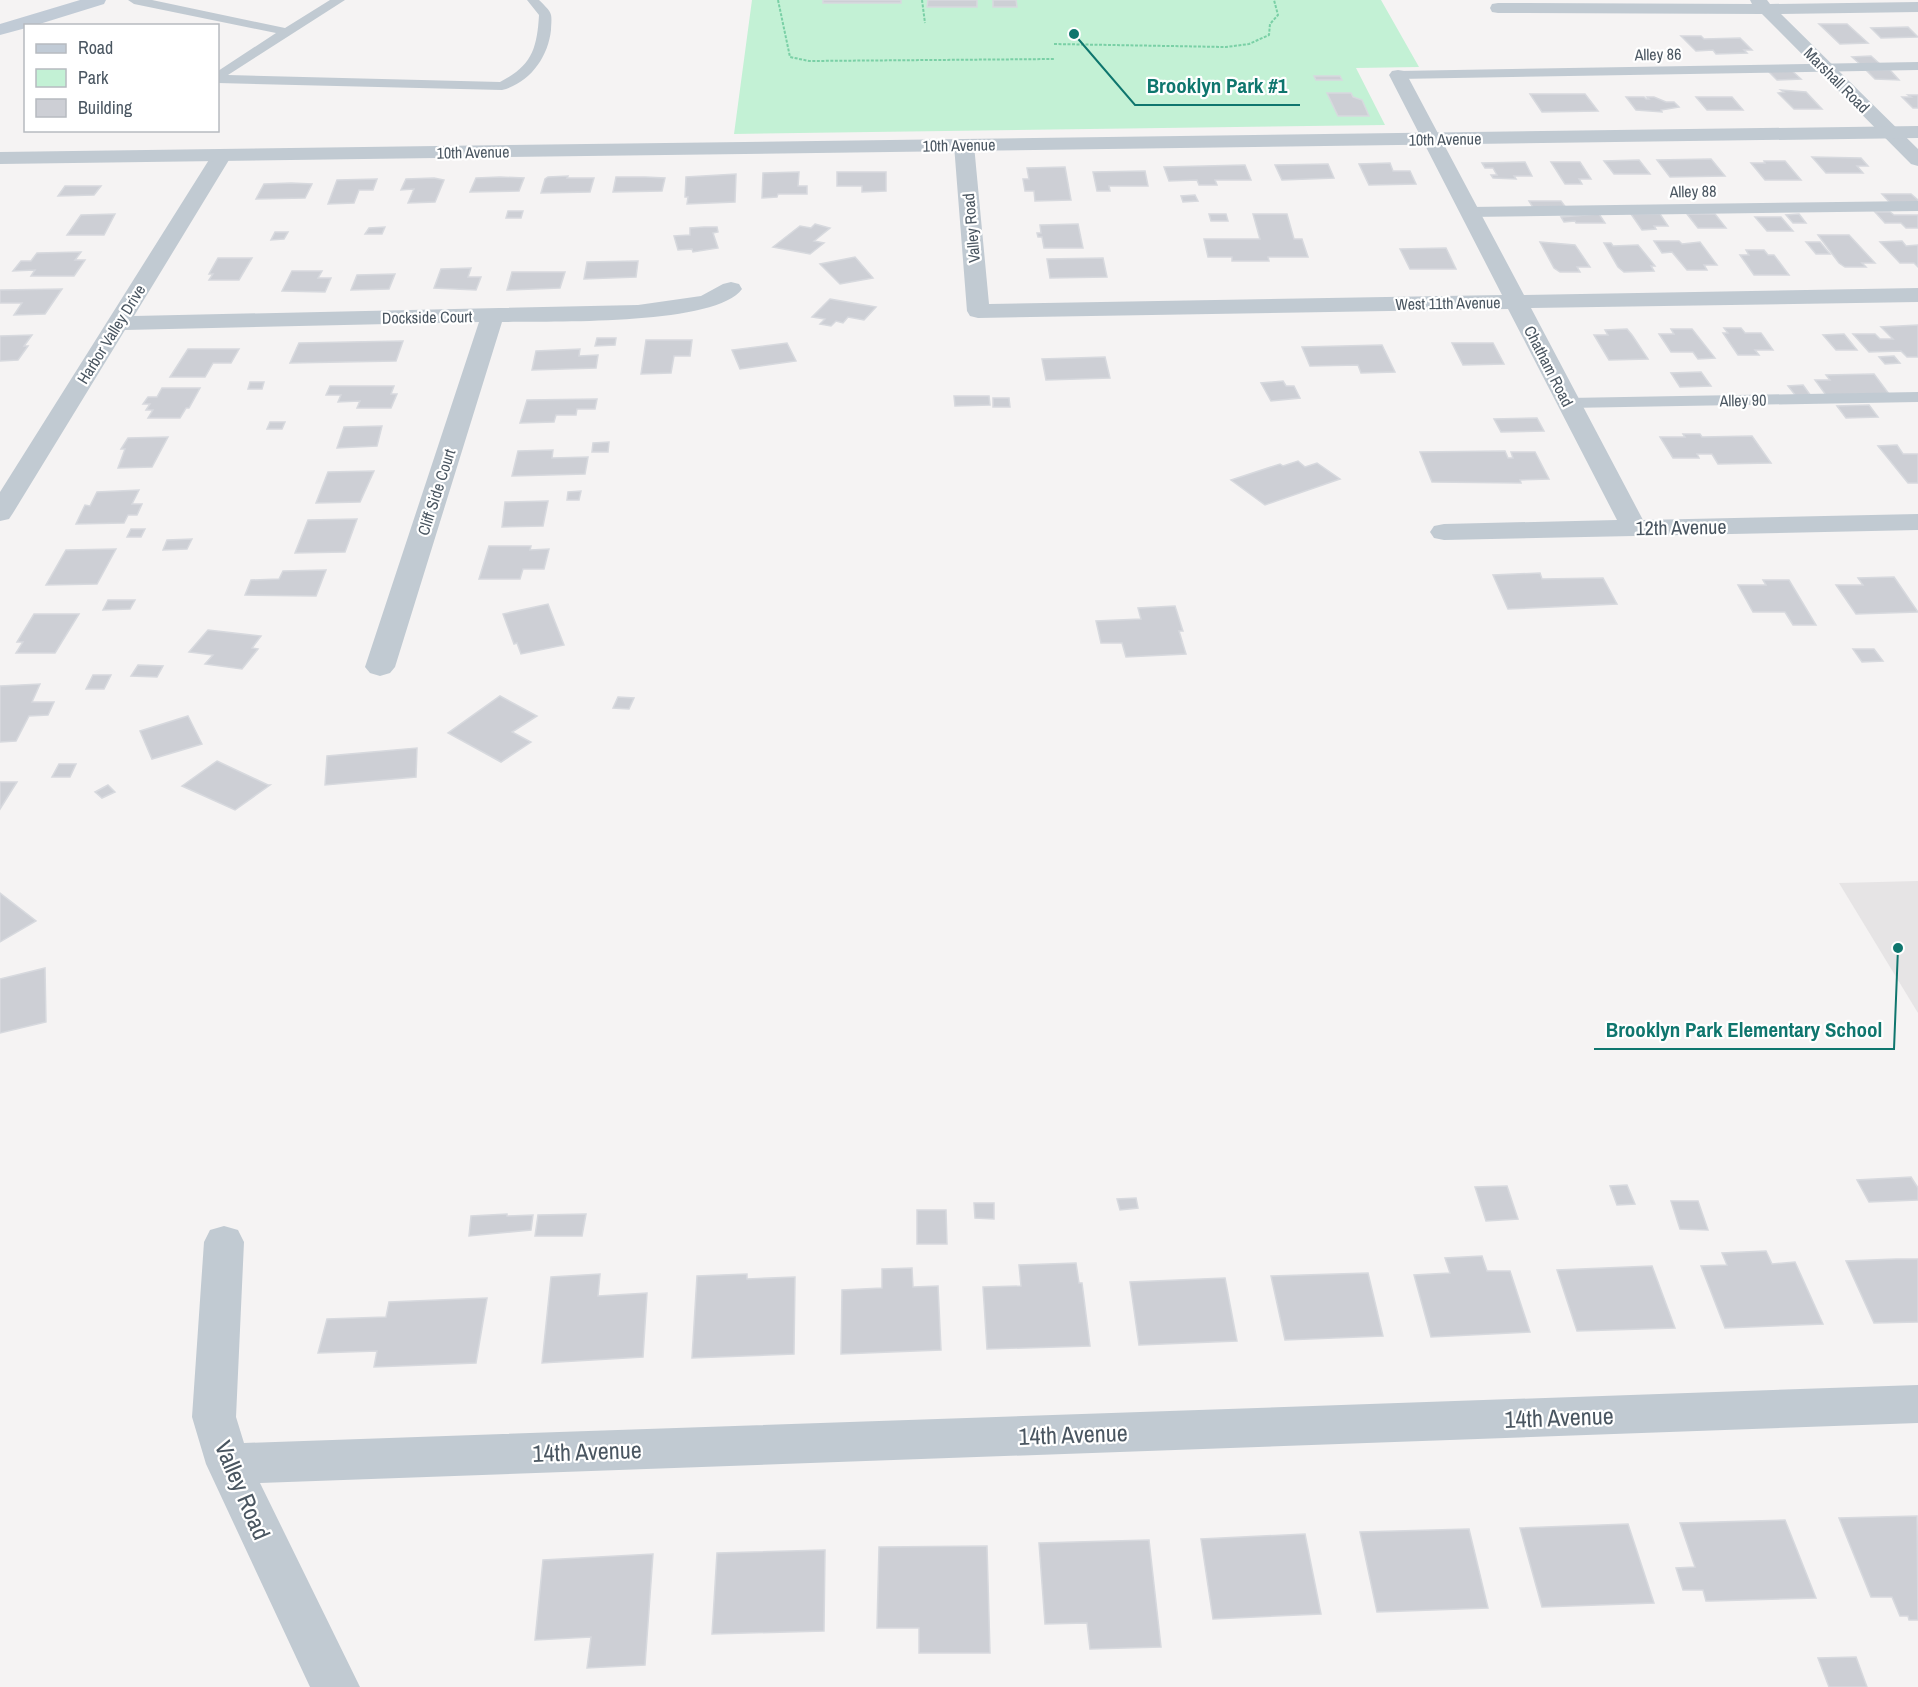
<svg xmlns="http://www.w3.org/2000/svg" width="1918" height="1687" viewBox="0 0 1918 1687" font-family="'Archivo Narrow',sans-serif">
  <rect width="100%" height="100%" fill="#f5f3f3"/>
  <!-- education -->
  <path fill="#e6e4e5" d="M1918,881v132l-79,-130z"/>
  <!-- green -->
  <path fill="#c3f1d5" d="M752,0h629l38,67 -63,1 29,57 -651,9z"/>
  <!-- building -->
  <g fill="#cdcfd5" stroke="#d7d9de" stroke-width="1.5">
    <rect x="823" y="0" width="78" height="3"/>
    <path d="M928,0h49v7h-50z"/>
    <path d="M993,0h23l1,7h-24z"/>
    <path d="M1819,24h28l21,19 -28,1z"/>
    <path d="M1908,27l10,10 -37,1 -10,-10z"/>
    <path d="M1681,36h20l3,3 36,-1 12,12h-8l3,3 -31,1 -3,-4 -17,1z"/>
    <path d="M1871,56l9,8 -19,1 -9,-8z"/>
    <path d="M1791,70l10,9 -24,1 -9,-9z"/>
    <path d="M1866,70h24l9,10 -24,-1z"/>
    <path d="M1314,76h26l2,4h-26z"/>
    <path d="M1781,90l25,2 16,17h-28l-16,-16 6,-1z"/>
    <path d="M1327,93h24l2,4 9,3 7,16h-31z"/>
    <path d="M1530,94h55l13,17 -56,1z"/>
    <path d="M1908,95h10v13h-5l-11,-11h9z"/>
    <path d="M1626,97h18l2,2h3l-2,-2h7l12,5h8l5,5 -18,3 1,2 -26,-2z"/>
    <path d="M1696,97h36l11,13h-36z"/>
    <path d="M1812,157l49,1 7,8h-11l6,7h-37z"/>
    <path d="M1711,159l14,17 -55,1 -13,-17z"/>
    <path d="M1639,160l11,14h-36l-10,-13z"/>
    <path d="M1764,161h21l16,19h-36l-14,-17h14z"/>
    <path d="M1525,162l7,14h-18l2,3 -23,-1 -2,-3h6l-4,-7h-8l-3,-5z"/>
    <path d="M1551,162h29l11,17h-12l3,5h-17z"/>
    <path d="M1390,163l3,8h17l6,13 -47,1 -10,-21z"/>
    <path d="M1328,164l6,14 -52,2 -7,-15z"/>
    <path d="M1245,165l6,15h-36l2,5h-18l-2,-5 -28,1 -5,-14z"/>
    <path d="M1065,167l6,33 -36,1 -1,-10h-9l-2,-12h6l-2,-11z"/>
    <path d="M1145,171l3,15h-39l1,5h-13l-4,-19z"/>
    <path d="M799,172l-1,14h9v8h-29l-1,3 -15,1 1,-25z"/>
    <path d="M837,172h49v19l-24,1v-6h-25z"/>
    <path d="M736,174l-1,28 -48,2 1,-7h-3l1,-20z"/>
    <path d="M568,176l-1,2h27l-4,14 -49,1 4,-14 3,-2z"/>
    <path d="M616,177h29l20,1 -3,13 -49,1z"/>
    <path d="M434,178l10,2 -9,22 -27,1 6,-14 -13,1 5,-11z"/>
    <path d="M476,178l24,-1 24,1 -5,13 -49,1z"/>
    <path d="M377,179l-4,11h-14l-5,13 -26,1 9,-24z"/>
    <path d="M264,184l27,-1 21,1 -7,14 -49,1z"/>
    <path d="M65,186h36l-7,9 -36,1z"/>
    <path d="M1882,194h29l7,6v4l-26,1z"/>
    <path d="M1195,195l3,6 -15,1 -2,-6z"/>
    <path d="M1529,201h32l6,8h-33z"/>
    <path d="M508,211h15l-2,7h-15z"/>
    <path d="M1875,212h15l4,3h24v13h-12l-5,-5h-16z"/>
    <path d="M115,214l-11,21h-37l14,-20z"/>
    <path d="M1209,214h17l2,7h-17z"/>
    <path d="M1253,214h34l7,25h8l6,18h-40l1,4h-37v-4h-24l-4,-18h56z"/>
    <path d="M1599,214l6,9h-29l-1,-2 -11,1 -3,-5z"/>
    <path d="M1631,214h29l8,12h-14l2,3 -14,1z"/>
    <path d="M1687,214h28l11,14h-28z"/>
    <path d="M1799,214l7,9h-13l-7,-8z"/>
    <path d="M1755,217h26l12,14h-26z"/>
    <path d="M815,224l15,4 -16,13 10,2 -14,11 -37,-7 27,-21 11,2z"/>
    <path d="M1078,224l5,24h-39l-2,-11h-4l-1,-4h4l-1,-8z"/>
    <path d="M385,227l-3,7h-17l4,-6z"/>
    <path d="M704,227h13l1,5 -5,1 5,15 -25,4 -1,-3 -14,1 -4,-14 16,-1v-7z"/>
    <path d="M275,232h13l-4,7 -13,1z"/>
    <path d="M1818,235h31l26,28h-13l4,4h-21l-6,-4z"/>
    <path d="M1654,241h25l3,3 18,-2 17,23h-13l3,5h-20l-15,-18 -10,1z"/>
    <path d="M1902,241l4,5 12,-1v22l-4,-4h-14l-20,-21z"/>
    <path d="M1540,242l35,3 15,22h-13l3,5h-20l-6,-4z"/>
    <path d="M1806,242h14l10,12h-14z"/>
    <path d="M1604,243h7l2,3 25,-1 17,21h-4l3,5 -30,1 -6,-5z"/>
    <path d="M1446,248l10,21h-46l-10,-20z"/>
    <path d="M1746,250h18l4,5h6l15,20h-35l-14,-20h9z"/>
    <path d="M81,252l-6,8h10l-11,16h-43l4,-6 -22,1 8,-10h10l6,-8z"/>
    <path d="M855,257l18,21 -33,6 -20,-20z"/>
    <path d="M218,258h34l-13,22h-30l4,-6h-4z"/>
    <path d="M1103,258l4,19 -57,1 -3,-19z"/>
    <path d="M638,261l-2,16 -52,2 3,-17z"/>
    <path d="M471,268l-3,9h13l-5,13 -42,-2 7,-19z"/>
    <path d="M292,271h30l-4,7h13l-6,14 -43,-1z"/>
    <path d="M512,272h53l-5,16 -53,2z"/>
    <path d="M395,274l-6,15 -38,1 6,-15z"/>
    <path d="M62,289l-17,25 -31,1 8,-12h-22v-13z"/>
    <path d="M830,299l46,8 -12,13 -16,-3 -5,6 -7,-2 -5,5 -11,-2 5,-5 -13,-2z"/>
    <path d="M1918,325v32h-11l-6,-6 -32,1 -16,-18h22l5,5h13l-12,-12z"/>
    <path d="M1724,328h17l4,5h16l12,17h-18l4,5h-21l-15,-22h5z"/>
    <path d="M1627,329l5,6 16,24 -39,1 -15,-25h14l-3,-5z"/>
    <path d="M1671,329h21l23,29 -17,1 -5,-7h-22l-12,-18h15z"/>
    <path d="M1844,334l13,16h-21l-13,-15z"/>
    <path d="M32,335l-8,11h4l-10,14 -18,1v-25z"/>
    <path d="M597,338h19l-1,7 -20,1z"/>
    <path d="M646,340h46l-2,16h-16l-3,17 -30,1z"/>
    <path d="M403,341l-7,20 -106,2 9,-20z"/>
    <path d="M787,343l9,18 -56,8 -8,-19z"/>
    <path d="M1452,343h41l11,21 -41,1z"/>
    <path d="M1382,345l13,27 -34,1 -3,-8 -48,1 -8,-19z"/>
    <path d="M188,349h51l-8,14h-18l-8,14h-35z"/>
    <path d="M580,349l-1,7 19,-1 -2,13 -64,2 4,-19z"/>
    <path d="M1894,356l6,7 -15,1 -6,-7z"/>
    <path d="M1105,357l5,21 -64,2 -4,-21z"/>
    <path d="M1701,372l10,14 -31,1 -9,-14z"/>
    <path d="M1874,374l15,20 -63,1 -11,-15h15l-4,-5z"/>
    <path d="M1283,381l3,5h8l6,12 -29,3 -10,-18z"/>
    <path d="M250,382h14l-2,7h-14z"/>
    <path d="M1803,385l8,11h-15l-8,-10z"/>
    <path d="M330,386h64l-3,8h6l-6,14h-34l3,-7 -22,1 3,-7h-15z"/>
    <path d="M162,388h38l-11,20h-3l-6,10h-32l5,-8h-7l4,-6h-7l5,-7h9z"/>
    <path d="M954,396h35l1,9 -35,1z"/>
    <path d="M993,398h16l1,9h-17z"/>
    <path d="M597,399l-2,10h-18l-1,6h-20l-2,7 -34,1 7,-23z"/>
    <path d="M1869,405l9,12 -32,1 -9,-12z"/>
    <path d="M1537,418l7,13 -43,1 -7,-13z"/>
    <path d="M270,422h15l-3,7h-15z"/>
    <path d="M382,426l-5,20 -40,2 7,-21z"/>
    <path d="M1683,434h17l2,3 50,-1 19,27 -53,1 -6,-10h-15l2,4h-26l-13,-21h25z"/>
    <path d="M168,437l-16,30 -34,1 7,-19h-4l7,-11z"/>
    <path d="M609,442l-1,10h-16l1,-9z"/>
    <path d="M1897,445l6,9h15v29h-10l-30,-37z"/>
    <path d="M553,450l-1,8 36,-1 -3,17 -73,2 6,-25z"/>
    <path d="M1505,451l3,7h5l-2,-6h24l14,27 -29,1 1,3 -89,-1 -12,-30z"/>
    <path d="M1298,461l7,6 12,-4 23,16 -75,26 -34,-25 49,-16 3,2z"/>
    <path d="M374,471l-14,31 -44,1 12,-31z"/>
    <path d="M139,490l-7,14h10l-5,11h-9l-4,8 -48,1 9,-19 5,1 7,-14z"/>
    <path d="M581,491l-2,9h-12l1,-8z"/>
    <path d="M548,501l-5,25 -41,1 3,-25z"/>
    <path d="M357,519l-12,33 -50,1 13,-33z"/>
    <path d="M131,529h14l-4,8h-14z"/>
    <path d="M192,539l-5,10 -24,1 4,-10z"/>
    <path d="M489,546h42l-1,4 19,-1 -5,20h-21l-3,10h-41z"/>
    <path d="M116,549l-19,35 -51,1 20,-35z"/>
    <path d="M326,570l-10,26 -71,-1 6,-15 28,-1 4,-8z"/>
    <path d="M1540,573l2,6 61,-1 14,26 -109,5 -15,-34z"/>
    <path d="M1894,577l24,35 -62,2 -20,-29h27l-5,-7z"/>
    <path d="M1763,580h26l27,45h-23l-8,-13h-32l-15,-27h28z"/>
    <path d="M108,600h27l-5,9 -27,1z"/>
    <path d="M548,604l16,41 -43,9 -4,-11 -3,1 -11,-30z"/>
    <path d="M1175,606l7,22 1,3h-4l7,23 -60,3 -4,-14h-21l-5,-22 45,-2 -3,-11z"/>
    <path d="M34,614h45l-24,39h-39l7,-11h-6z"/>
    <path d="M208,630l53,6 -9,12 6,1 -16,20 -37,-5 8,-9 -24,-3z"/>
    <path d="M1853,649h21l9,12 -21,1z"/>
    <path d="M138,665l25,1 -6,11 -26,-1z"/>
    <path d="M93,675h18l-7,14h-18z"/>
    <path d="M40,684l-8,18h22l-6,13 -19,1 -13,25 -16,1v-56z"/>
    <path d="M500,696l37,20 -25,16 19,10 -30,20 -53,-29z"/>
    <path d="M618,697l16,1 -5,11 -16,-1z"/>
    <path d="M188,716l14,28 -50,15 -12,-28z"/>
    <path d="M417,748l-1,29 -91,8 2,-29z"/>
    <path d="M217,761l51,24h2l-35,25 -53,-24z"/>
    <path d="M59,764h17l-6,13h-18z"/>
    <path d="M0,782h17l-17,27z"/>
    <path d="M108,785l7,7 -13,6 -7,-6z"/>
    <path d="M0,893l36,28 -36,21z"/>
    <path d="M45,968l1,54 -46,11v-54z"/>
    <path d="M1911,1177l7,11v12l-49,2 -12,-22z"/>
    <path d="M1627,1185l8,19 -18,1 -7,-19z"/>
    <path d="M1507,1186l11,33 -32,2 -11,-34z"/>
    <path d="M1136,1198l2,10 -18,2 -3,-11z"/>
    <path d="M1671,1201h27l10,29 -28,-1z"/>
    <path d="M974,1203h20v16l-19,-1z"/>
    <path d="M917,1210h29l1,34h-30z"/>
    <path d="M507,1214v2l26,-1 -2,15 -62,6 2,-20z"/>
    <path d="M586,1214l-4,22h-47l3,-21z"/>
    <path d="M1766,1251l6,13 23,-2 28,62 -98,4 -24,-62 26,-1 -5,-12z"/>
    <path d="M1482,1256l5,15h23l20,61 -99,5 -17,-62 36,-2 -5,-15z"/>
    <path d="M1896,1259h22v63l-44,1 -28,-62z"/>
    <path d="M1076,1263l3,20h3l8,63 -103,3 -4,-62 38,-1 -2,-21z"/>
    <path d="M1652,1266l23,62 -98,3 -20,-61z"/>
    <path d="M912,1268l1,19 25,-1 3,64 -100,4 1,-64 40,-2v-19z"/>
    <path d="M1368,1273l15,63 -98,4 -14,-64z"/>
    <path d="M600,1274l-2,22 49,-3 -4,64 -101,6 9,-86z"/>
    <path d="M747,1274v5l48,-2 -1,77 -102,4 5,-82z"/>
    <path d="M1225,1278l12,63 -98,4 -9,-63z"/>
    <path d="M487,1298l-11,65 -102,4 3,-16 -59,2 9,-34 59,-2 3,-15z"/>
    <path d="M1917,1516l1,104h-9l-1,-4h-8l-8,-19h-21l-32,-79z"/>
    <path d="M1785,1520l31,78 -105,3h-5l-3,-11h-20l-7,-22 19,-1 -15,-44z"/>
    <path d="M1628,1524l26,79 -112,4 -22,-79z"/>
    <path d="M1469,1529l19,79 -111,4 -17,-80z"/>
    <path d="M1305,1534l16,80 -108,5 -12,-80z"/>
    <path d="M1149,1540l12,107 -71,2 -3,-26 -42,1 -6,-81z"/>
    <path d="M987,1546l3,107h-71v-25h-42l2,-81z"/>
    <path d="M825,1550l-1,81 -112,3 5,-81z"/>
    <path d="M653,1554l-8,111 -58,3 4,-31 -56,3 8,-80z"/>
    <path d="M1856,1657l11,30h-38l-11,-29z"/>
  </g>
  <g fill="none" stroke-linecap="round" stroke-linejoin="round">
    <!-- path -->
    <g stroke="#7ad0a6" stroke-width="2" stroke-dasharray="3 1.5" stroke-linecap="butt">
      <path d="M778,0l12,57 19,4 246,-2"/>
      <path d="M922,0l3,23"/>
      <path d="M1054,44l172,3 23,-3 20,-9 1,-11 8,-9 -4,-15"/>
    </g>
    <!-- service -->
    <g fill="#c1cad2" fill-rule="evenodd">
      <path d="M128,0h24l133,28 45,-28h15l-117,75 272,7c31,-16 37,-32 39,-67l-12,-15h12c4,4 11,10 12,15 1,4 0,11 0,15 -3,27 -21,53 -49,60l-284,-7v-12l58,-38 -142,-29z"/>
      <path d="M1918,62v8l-520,9 -7,-4 7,-4z"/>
      <path d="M1918,201v10l-449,6 -8,-5 8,-5z"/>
      <path d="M1918,392v10l-350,6 -6,-1 -3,-4 3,-4 6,-1z"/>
    </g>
    <!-- minor -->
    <g fill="#c1cad2" fill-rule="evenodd">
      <path d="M1750,0h17l3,4 148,-2v10l-137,2 137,135v17l-7,-2 -149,-150 -264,-1 -6,-1 -2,-4 2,-4 6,-1 254,1z"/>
      <path d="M1398,70l6,1 3,4 117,220 394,-7v14l-387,6 112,212 275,-6v16l-474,10 -10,-2 -4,-6 4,-6 10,-2 173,-4 -109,-211 -530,9 -8,-2 -3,-5 -13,-166 3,-4h14l3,4 15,159 513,-9 -113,-220 3,-4z"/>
      <path d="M222,149l7,2 3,4 -98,161 504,-11 63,-9 22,-12 8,-2 8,2 3,5c-26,37 -194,32 -240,33l-107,345 -5,6 -10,3 -10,-3 -5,-6 114,-345 -354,8 -112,183 -4,6 -9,2v-29l212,-337 3,-4z"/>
      <path d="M224,1226l14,4 6,12 -8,175 8,26 1674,-58v38l-1658,60 100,204h-50l-104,-223 -14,-47 12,-175 6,-12z"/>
    </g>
    <!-- tertiary -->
    <path fill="#c1cad2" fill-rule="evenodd" d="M1918,126v12l-1918,26v-12z"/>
    <!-- secondary -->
    <path fill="#c1cbd6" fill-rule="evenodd" d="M80,0h26l-2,4 -71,22h-7v2l-26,7v-11z"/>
  </g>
  <g text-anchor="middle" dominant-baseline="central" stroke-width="4.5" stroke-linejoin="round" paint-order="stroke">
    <!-- far-street labels -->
    <g font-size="16" fill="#4a5661" stroke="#fff">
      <text transform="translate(1658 54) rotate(-1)">Alley 86</text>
      <text transform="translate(1837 80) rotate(45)">Marshall Road</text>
      <text transform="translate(1445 139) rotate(-1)">10th Avenue</text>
      <text transform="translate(959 145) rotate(-1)">10th Avenue</text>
      <text transform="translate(473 152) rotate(-1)">10th Avenue</text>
      <text transform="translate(1693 191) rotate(-1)">Alley 88</text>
      <text transform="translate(971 228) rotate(-95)">Valley Road</text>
      <text transform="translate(1448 303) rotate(-1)">West 11th Avenue</text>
      <text transform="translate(427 317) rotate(-1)">Dockside Court</text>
      <text transform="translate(111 334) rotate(-58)">Harbor Valley Drive</text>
      <text transform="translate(1549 366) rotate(63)">Chatham Road</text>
      <text transform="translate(1743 400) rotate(-1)">Alley 90</text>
      <text transform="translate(436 492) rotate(-72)">Cliff Side Court</text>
    </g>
    <!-- street labels -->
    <g font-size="20" fill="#4a5661" stroke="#fff">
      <text transform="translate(1681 527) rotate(-1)">12th Avenue</text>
    </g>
    <!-- near-street labels -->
    <g font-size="24" fill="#4a5661" stroke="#fff">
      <text transform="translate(1559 1417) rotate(-2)">14th Avenue</text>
      <text transform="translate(1073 1434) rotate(-2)">14th Avenue</text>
      <text transform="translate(587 1451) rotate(-2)">14th Avenue</text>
      <text transform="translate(243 1490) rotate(67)">Valley Road</text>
    </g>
  </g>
  <!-- callouts -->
  <path fill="none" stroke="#0f766e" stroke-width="2" d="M1074 34L1135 105H1300M1898 948L1894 1049H1594"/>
  <g fill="#0f766e" stroke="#fff" stroke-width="2">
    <circle cx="1074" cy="34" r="6"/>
    <circle cx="1898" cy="948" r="6"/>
  </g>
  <g font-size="21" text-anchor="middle" font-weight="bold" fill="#0f766e" stroke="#fff" stroke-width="4.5" stroke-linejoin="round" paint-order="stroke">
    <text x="1217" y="93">Brooklyn Park #1</text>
    <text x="1744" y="1037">Brooklyn Park Elementary School</text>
  </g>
  <!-- legend -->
  <rect x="24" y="24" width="195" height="108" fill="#ffffff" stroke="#b7bbc0" stroke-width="1.5"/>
  <rect x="36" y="44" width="30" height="9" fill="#c1cbd6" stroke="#b7bbc0" stroke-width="1.5"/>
  <text x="78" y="54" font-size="18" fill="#4a5661">Road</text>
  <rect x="36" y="69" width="30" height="18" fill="#c3f1d5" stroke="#b7bbc0" stroke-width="1.5"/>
  <text x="78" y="84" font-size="18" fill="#4a5661">Park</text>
  <rect x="36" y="99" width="30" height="18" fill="#cdcfd5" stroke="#b7bbc0" stroke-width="1.5"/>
  <text x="78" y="114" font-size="18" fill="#4a5661">Building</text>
</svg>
